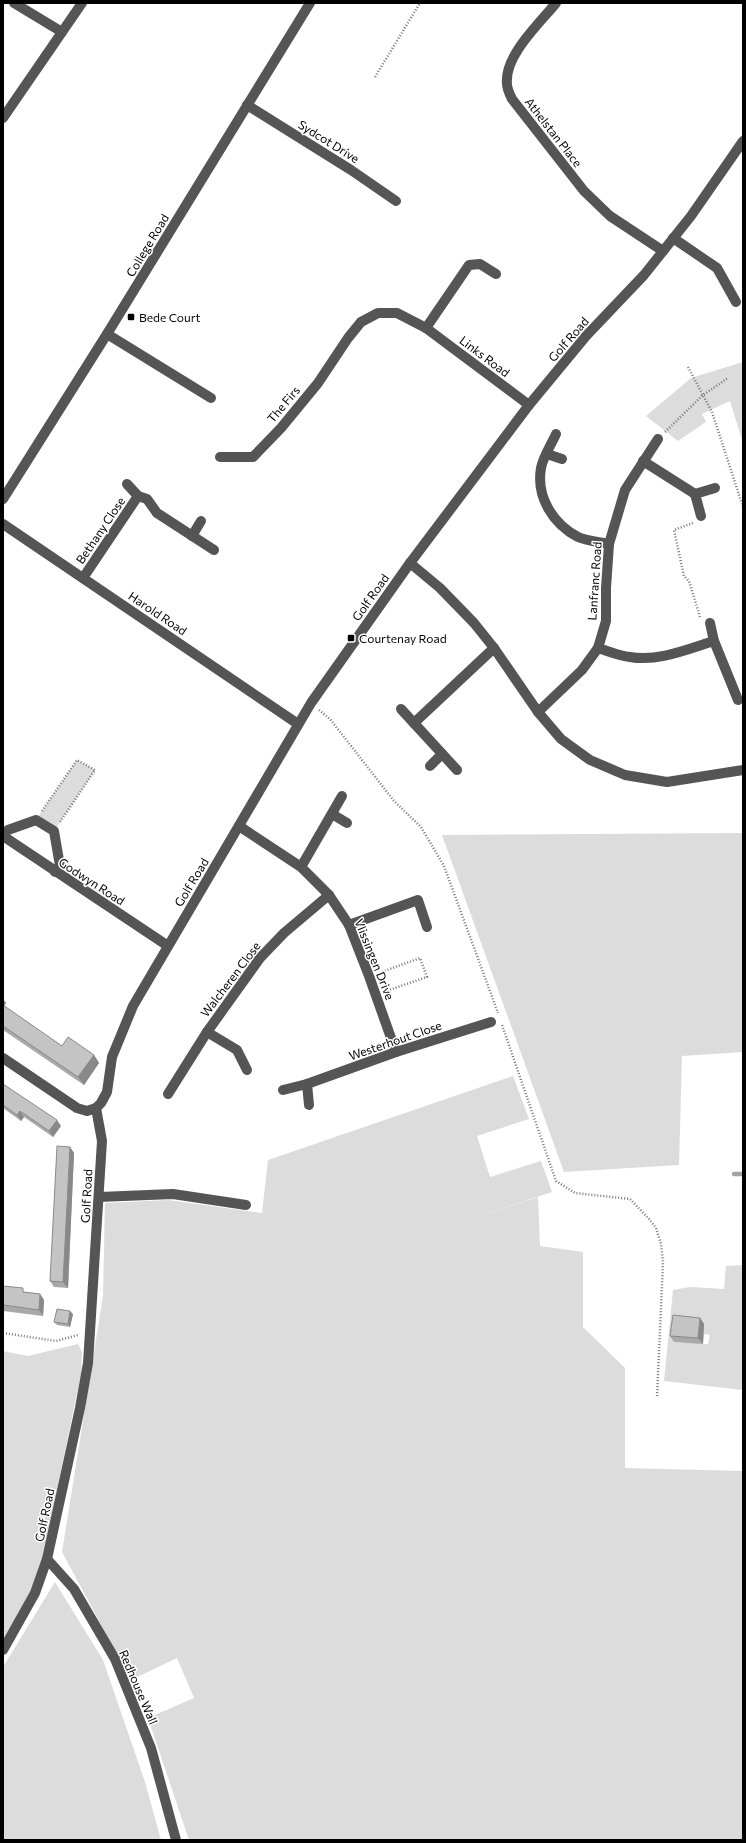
<svg xmlns="http://www.w3.org/2000/svg" width="746" height="1843" viewBox="0 0 746 1843" font-family="Commissioner,sans-serif">
  <rect width="100%" height="100%" fill="#fff"/>
  <!-- green -->
  <g fill="#dcdcdc" fill-rule="evenodd">
    <path d="M743,362v81l-13,-42 -28,13 4,8 -28,19 -32,-25 45,-38z"/>
    <path d="M77,760l18,10 -41,61 -18,-11z"/>
    <path d="M743,833v219l-61,4 -3,109 -115,7 -122,-337z"/>
    <path d="M513,1076l16,43 -52,17 13,41 51,-16 11,31 -104,34 90,-29 2,49 43,6v75l42,41v100l118,3v369h-554l-41,-122 46,-20 -17,-40 -46,22 -69,-128 41,-256 2,-93 63,-3 94,13 6,-53z"/>
    <path d="M743,1265v125l-79,-9 9,-91 17,-3 34,2 2,-23zM704,1324v10l6,1 -2,9h-7l-14,-6 -1,5 -12,-1z"/>
    <path d="M78,1344l4,8 -1,22 -41,197 -9,23 -28,49v-292l25,5z"/>
    <path d="M55,1582l48,78 42,122 16,58h-158v-173z"/>
  </g>
  <g fill="none" stroke-linecap="round" stroke-linejoin="round">
    <!-- stream -->
    <path stroke="#a3a3a3" stroke-width="4.5" d="M734,1174h9"/>
    <!-- path -->
    <g stroke="#777" stroke-width="2.5" stroke-dasharray="1 2" stroke-linecap="butt">
      <path d="M375,77l45,-74"/>
      <path d="M688,367l24,45 31,95"/>
      <path d="M665,432l38,-37 25,-17"/>
      <path d="M693,523l-19,7 10,46 5,5 11,36"/>
      <path d="M319,710l11,9 64,82 27,26 23,39 54,147"/>
      <path d="M42,811l35,-51 18,10 -35,52"/>
      <path d="M379,973l41,-15 7,19 -41,14"/>
      <path d="M502,1025l54,156 19,12 55,6 19,20 7,9 5,16 2,18 -6,136"/>
      <path d="M3,1333l53,8 22,-6"/>
    </g>
    <!-- minor -->
    <g stroke="#555" stroke-width="10">
      <path d="M14,3l48,29"/>
      <path d="M556,3c-17,21 -52,53 -49,81 0,5 3,11 5,15l72,92 26,25 53,35"/>
      <path d="M247,105l104,65 45,31"/>
      <path d="M3,118l79,-115"/>
      <path d="M673,238l44,30 19,34"/>
      <path d="M426,328l43,-63 11,-1 16,10"/>
      <path d="M107,334l104,64"/>
      <path d="M556,434c-5,11 -13,23 -15,34 -5,29 12,56 37,69 9,4 21,5 31,7"/>
      <path d="M547,454l15,5"/>
      <path d="M220,457h33l28,-29 37,-45 30,-45 13,-16 17,-9h19l29,15 103,77"/>
      <path d="M643,461l52,33 20,-6"/>
      <path d="M127,484l11,12"/>
      <path d="M695,494l6,22"/>
      <path d="M3,499l104,-165 203,-331"/>
      <path d="M3,524l295,200"/>
      <path d="M192,536l9,-15"/>
      <path d="M410,563l30,25 34,35 20,25 44,64 23,27 29,21 35,15 42,7 76,-12"/>
      <path d="M83,578l55,-82 9,3 10,14 57,37"/>
      <path d="M710,623l4,18 24,59"/>
      <path d="M598,648c10,3 21,8 32,9 28,5 58,-8 84,-16"/>
      <path d="M401,709l56,61"/>
      <path d="M538,712l44,-42 16,-22 8,-27v-33l3,-44 16,-54 33,-51"/>
      <path d="M414,723l80,-75"/>
      <path d="M430,766l12,-12"/>
      <path d="M332,814l15,9"/>
      <path d="M239,826l62,41 28,28 20,30 20,51 27,76"/>
      <path d="M3,835l5,-5 28,-10 18,11 6,35 -5,6"/>
      <path d="M3,836l165,110"/>
      <path d="M301,867l41,-71"/>
      <path d="M349,925l69,-25 9,27"/>
      <path d="M207,1032l30,18 10,20"/>
      <path d="M3,1058l74,50 10,3 9,-3 5,-5 6,-11 5,-35 21,-51 178,-303 99,-140 119,-158 57,-69 58,-61 47,-59 52,-75"/>
      <path d="M307,1084l2,21"/>
      <path d="M283,1090l24,-6 89,-32 95,-30"/>
      <path d="M168,1094l39,-62 53,-74 24,-25 45,-38"/>
      <path d="M99,1197l74,-3 73,11"/>
      <path d="M47,1559l27,30 41,70 36,89 25,92"/>
      <path d="M3,1650l32,-57 12,-34 33,-151 8,-45 14,-222 -6,-33"/>
    </g>
  </g>
  <!-- wall -->
  <g fill="#a9a9a9">
    <path d="M3,999l3,4 -2,3 58,40 32,9 5,8 -15,22 -81,-55z"/>
    <path d="M3,1084l58,42 -8,11 -29,-20 -3,4 -18,-13z"/>
    <path d="M70,1147l4,6 -6,135 -14,-1 -4,-6z"/>
    <path d="M3,1286l23,6 14,2 4,6 -1,16 -40,-5z"/>
    <path d="M73,1314l-3,13 -13,-2 -3,-3z"/>
    <path d="M700,1318l4,6 -1,20 -29,-2 -4,-6z"/>
  </g>
  <!-- shaded-wall -->
  <g fill="#898989">
    <path d="M3,999l3,4 -3,4z"/>
    <path d="M94,1055l5,8 -15,22 -6,-8z"/>
    <path d="M20,1111l4,6 -3,4 -4,-6z"/>
    <path d="M57,1120l4,6 -8,11 -4,-6z"/>
    <path d="M70,1147l4,6 -6,135 -5,-6z"/>
    <path d="M40,1294l4,6 -1,16 -4,-6z"/>
    <path d="M70,1311l3,3 -3,13 -2,-3z"/>
    <path d="M700,1318l4,6 -1,20 -5,-6z"/>
  </g>
  <!-- building -->
  <g fill="#c4c4c4" stroke="#898989">
    <path d="M3,1005l59,41 6,-9 26,18 -16,22 -75,-51z"/>
    <path d="M3,1084l54,36 -8,11 -29,-20 -3,4 -14,-10z"/>
    <path d="M57,1146l13,1 -7,135 -13,-1z"/>
    <path d="M3,1286l20,2v4l17,2 -1,16 -36,-5z"/>
    <path d="M57,1309l13,2 -2,13 -14,-2z"/>
    <path d="M673,1315l27,3 -2,20 -28,-2z"/>
  </g>
  <!-- markers -->
  <g fill="#000" stroke="#fff" stroke-width="1.5">
    <rect x="127" y="313" width="8" height="8" rx="2"/>
    <rect x="347" y="634" width="8" height="8" rx="2"/>
  </g>
  <g text-anchor="middle" dominant-baseline="central" stroke-width="3" stroke-linejoin="round" paint-order="stroke">
    <!-- street labels -->
    <g font-size="12" fill="#000" stroke="#fff">
      <text transform="translate(554 132) rotate(52)">Athelstan Place</text>
      <text transform="translate(329 141) rotate(32)">Sydcot Drive</text>
      <text transform="translate(147 245) rotate(-59)">College Road</text>
      <text transform="translate(568 339) rotate(-49)">Golf Road</text>
      <text transform="translate(485 356) rotate(37)">Links Road</text>
      <text transform="translate(283 404) rotate(-50)">The Firs</text>
      <text transform="translate(100 530) rotate(-56)">Bethany Close</text>
      <text transform="translate(594 581) rotate(-86)">Lanfranc Road</text>
      <text transform="translate(370 597) rotate(-55)">Golf Road</text>
      <text transform="translate(158 613) rotate(34)">Harold Road</text>
      <text transform="translate(92 881) rotate(33)">Godwyn Road</text>
      <text transform="translate(191 882) rotate(-59)">Golf Road</text>
      <text transform="translate(375 959) rotate(68)">Vlissingen Drive</text>
      <text transform="translate(230 979) rotate(-53)">Walcheren Close</text>
      <text transform="translate(395 1040) rotate(-19)">Westerhout Close</text>
      <text transform="translate(86 1196) rotate(-87)">Golf Road</text>
      <text transform="translate(44 1515) rotate(-78)">Golf Road</text>
      <text transform="translate(139 1687) rotate(67)">Redhouse Wall</text>
    </g>
    <!-- poi labels -->
    <g font-size="12" fill="#000" stroke="#fff" text-anchor="start">
      <text x="139" y="317">Bede Court</text>
      <text x="359" y="638">Courtenay Road</text>
    </g>
  </g>
  <!-- border -->
  <rect width="746" height="1843" fill="none" stroke="#000000" stroke-width="8"/>
</svg>
